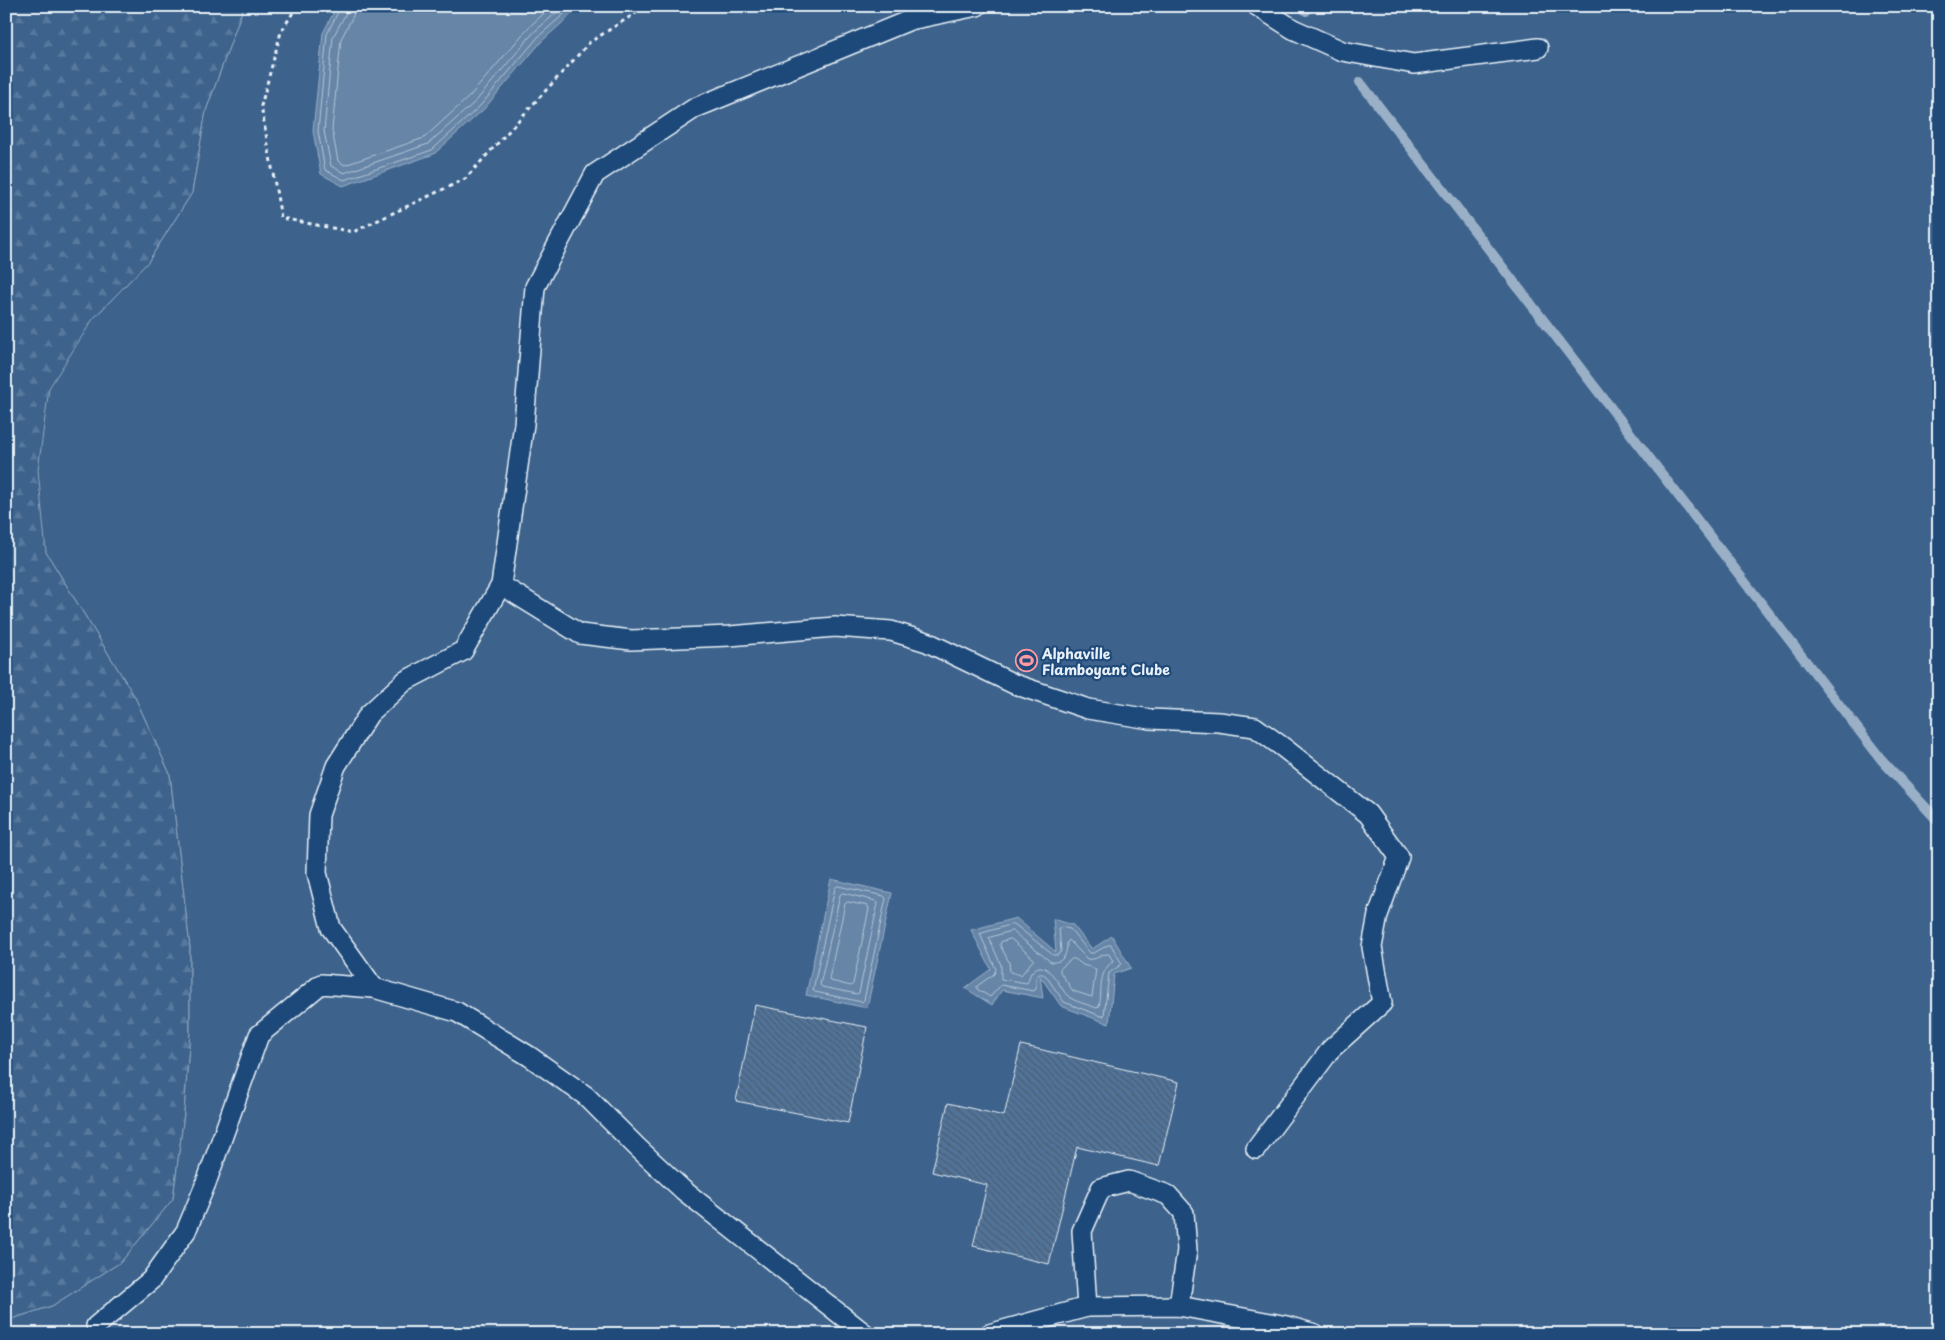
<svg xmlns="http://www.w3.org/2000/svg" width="1945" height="1340" viewBox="0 0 1945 1340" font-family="'Playpen Sans',sans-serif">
  <defs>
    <pattern id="forest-firs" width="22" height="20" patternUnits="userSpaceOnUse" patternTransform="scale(1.25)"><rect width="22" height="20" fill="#3c628c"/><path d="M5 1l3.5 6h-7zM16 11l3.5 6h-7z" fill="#58799d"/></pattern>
    <pattern id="building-back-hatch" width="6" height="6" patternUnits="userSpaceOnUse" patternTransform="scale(1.25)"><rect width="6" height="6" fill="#517399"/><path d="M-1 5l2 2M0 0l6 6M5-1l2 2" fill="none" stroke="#4c5e72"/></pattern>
  </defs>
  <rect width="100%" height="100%" fill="#1f4a7a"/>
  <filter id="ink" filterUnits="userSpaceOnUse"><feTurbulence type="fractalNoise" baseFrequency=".02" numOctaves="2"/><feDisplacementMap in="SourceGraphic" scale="10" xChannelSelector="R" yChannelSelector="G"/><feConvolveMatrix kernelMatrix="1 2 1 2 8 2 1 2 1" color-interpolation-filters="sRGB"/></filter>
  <g filter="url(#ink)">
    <!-- forest -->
    <path fill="url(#forest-firs)" stroke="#92aac2" d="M6,6h238l-38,105 -14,82 -44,69 -55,57 -47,233 89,145 35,77 20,173v85l-6,82 -11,85 -52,63 -69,44 -46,15z"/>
    <!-- garden -->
    <path fill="#3c628c" stroke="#92aac2" d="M244,6h1695v1328h-1933v-13l46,-15 69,-44 52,-63 11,-85 6,-82v-85l-20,-173 -35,-77 -89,-145 -8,-82 11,-82 44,-69 55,-57 44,-69 14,-82z"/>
    <!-- water -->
    <g fill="#6685a7" stroke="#9ab0c7">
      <path d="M337,6h244l-39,35 -58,68 -50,45 -91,32 -22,-12 -8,-43 10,-98z"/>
      <path d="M831,879l61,14 -25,115 -61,-13z"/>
      <path d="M1016,918l40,34 -3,-33 20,6 19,24 20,-13 19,32 -17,6 -5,50 -48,-18 -21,-30 3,22 -41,-8 -10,15 -27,-17 26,-19 -20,-39z"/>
    </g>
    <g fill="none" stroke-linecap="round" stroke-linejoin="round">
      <!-- shore -->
      <g stroke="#b4c6d8" stroke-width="1">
        <path d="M341,6l-14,28 -9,97 7,39 19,10 88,-30 48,-44 58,-69 35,-31"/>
        <path d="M347,6l-1,7 -13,24 -9,94 7,35 13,7 84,-29 48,-43 57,-68 31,-27"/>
        <path d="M355,6l-2,10 -12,23 -9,91 6,31 7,4 79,-27 46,-42 58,-68 24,-22"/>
        <path d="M838,886l46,10 2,2 -22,102 -2,2 -47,-10 -2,-2 22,-102z"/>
        <path d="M843,893l33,8 2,2 -19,90 -2,1 -35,-7 -2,-2 20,-90z"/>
        <path d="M848,902l20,4 1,3 -16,75 -2,2 -20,-5 -2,-2 16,-75z"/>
        <path d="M1014,924l39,31h5l3,-4 -2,-22 2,-2 9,2 20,24h4l14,-8h3l11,19 -13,9 -5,43h-3l-37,-14 -18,-26c-3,-3 -8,-3 -10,1v12l-2,2 -33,-6 -11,12 -13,-8v-3l17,-12 2,-5 -16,-35z"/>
        <path d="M1012,931l39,31c14,1 16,-9 16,-20l2,-2 18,19c10,2 14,-6 22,-5l4,7c-16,13 -10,28 -14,46l-3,1c-8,-4 -23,-6 -29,-13 -7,-7 -22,-42 -36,-22 -2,3 -2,7 -4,10l-26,-4v-14l-12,-27z"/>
        <path d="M1011,939l23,20 -13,16 -11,-3 -1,-10 -9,-17 1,-3z"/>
        <path d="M1072,959h3l8,6 13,4 -4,28 -19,-6 -13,-19v-3z"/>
      </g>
      <!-- stream -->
      <g stroke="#9ab0c7" stroke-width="10">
        <path d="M1302,6l4,5"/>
        <path d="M1360,82l521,677 58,63"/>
      </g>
    </g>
    <!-- building -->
    <g fill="url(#building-back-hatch)" stroke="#e8f1f8">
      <path d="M755,1005l112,22 -19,96 -112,-22z"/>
      <path d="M1021,1045l158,37 -20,84 -82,-19 -28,117 -76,-18 14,-61 -55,-13 16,-69 56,13z"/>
    </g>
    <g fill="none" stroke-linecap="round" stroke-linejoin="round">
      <defs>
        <g id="service">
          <path d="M1257,6l36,23 49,22 72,13 124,-16"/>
          <path d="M501,585l79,49 51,6 99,-4 105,-9 56,4 36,11 87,42 74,25 62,10 69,3 36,5 29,21 84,66 31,43 -21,58 -6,32 10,56 -51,46 -75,100"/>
          <path d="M374,988l-43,-60 -14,-55 2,-58 17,-49 33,-52 36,-33 58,-30 38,-66 23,-161 11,-137 60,-113 100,-66 215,-88 67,-14"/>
          <path d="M1087,1307l-5,-76 19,-43 28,-7 39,14 16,18 3,37 -8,56"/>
          <path d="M96,1326l55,-46 35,-49 20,-48 53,-148 62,-51 53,4 83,24 72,44 57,40 51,51 46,43 182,144"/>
          <path d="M989,1334l98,-27 92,-1 108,20 28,8"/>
        </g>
      </defs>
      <!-- service casing -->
      <use href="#service" stroke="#e8f1f8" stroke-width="22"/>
      <!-- path -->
      <path stroke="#e8f1f8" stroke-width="3" stroke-dasharray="4 4" stroke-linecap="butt" d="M297,6l-16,26 -20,74 20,112 72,14 112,-53 125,-137 57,-36"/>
      <!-- service -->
      <use href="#service" stroke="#1f4a7a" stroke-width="19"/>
    </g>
  </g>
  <!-- icons -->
  <defs>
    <symbol id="stadium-ring" viewBox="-11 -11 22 22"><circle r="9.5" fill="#1f4a7a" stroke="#ff9aa2" stroke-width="1.5"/><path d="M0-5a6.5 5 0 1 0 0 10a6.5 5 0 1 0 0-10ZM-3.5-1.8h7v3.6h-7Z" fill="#ff9aa2"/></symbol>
  </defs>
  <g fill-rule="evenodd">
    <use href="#stadium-ring" x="1014" y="648" width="25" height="25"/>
  </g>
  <g text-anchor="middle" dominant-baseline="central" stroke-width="4.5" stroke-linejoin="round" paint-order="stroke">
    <!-- poi labels -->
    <g font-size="14" font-weight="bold" fill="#e8f1f8" stroke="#1f4a7a" text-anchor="start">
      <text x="1042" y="653">Alphaville<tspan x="1042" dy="16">Flamboyant Clube</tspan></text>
    </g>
  </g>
  <!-- margin -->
  <rect width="1945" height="1340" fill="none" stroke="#1f4a7a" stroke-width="25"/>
  <rect x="12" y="12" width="1920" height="1315" fill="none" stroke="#e8f1f8" stroke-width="2" filter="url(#ink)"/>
</svg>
